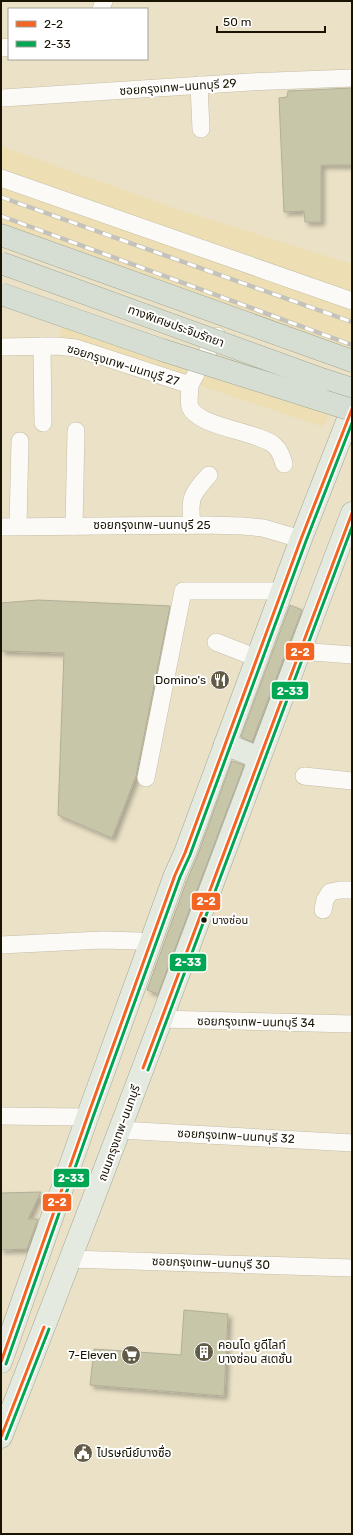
<svg xmlns="http://www.w3.org/2000/svg" width="353" height="1535" viewBox="0 0 353 1535" font-family="Rubik,'Noto Sans Thai',sans-serif">
  <defs>
    <filter id="shadow"><feDropShadow dx="3.5" dy="3.5" stdDeviation="2" flood-color="#0004"/></filter>
  </defs>
  <rect width="100%" height="100%" fill="#eae1c6"/>
  <!-- built -->
  <g fill="#eddfb3">
    <path d="M1,146l170,61 181,57v91l-351,-127z"/>
    <path d="M64,323l267,89 -8,15 -265,-89z"/>
  </g>
  <!-- building -->
  <g fill="#c8c6a8" stroke="#b2ae99" filter="url(#shadow)">
    <path d="M352,88v77h-31v57h-16l-1,-11 -20,1 -5,-114 8,-1 1,-6z"/>
    <path d="M38,600l132,6 -34,170 -24,62 -54,-23 6,-162 -63,-2v-48z"/>
    <path d="M290,605l12,5 -50,132 -11,-5z"/>
    <path d="M232,761l12,4 -86,229 -11,-4 40,-110 10,-23z"/>
    <path d="M41,1192l-13,27h10l-11,30 -26,1v-57z"/>
    <path d="M184,1310l44,4 -4,82 -134,-11 4,-36 87,6z"/>
  </g>
  <g fill="none" stroke-linecap="round" stroke-linejoin="round">
    <defs>
      <g id="minor">
        <path d="M101,9l3,-8"/>
        <path d="M1,48l8,-1"/>
        <path d="M199,85l2,44"/>
        <path d="M3,98l247,-16 102,-4"/>
        <path d="M1,178l351,123"/>
        <path d="M42,346l1,77"/>
        <path d="M1,347l56,-1 19,2 114,37 18,-34 9,-15"/>
        <path d="M190,385c0,6 -2,16 0,22 8,20 66,24 84,38 6,5 8,12 10,19"/>
        <path d="M192,525c-3,-27 -1,-30 17,-50"/>
        <path d="M18,526l2,-85"/>
        <path d="M74,526l2,-95"/>
        <path d="M1,527l204,-2 37,1 21,2 38,11"/>
        <path d="M216,642l41,16"/>
        <path d="M299,651l53,4"/>
        <path d="M304,776l48,5"/>
        <path d="M146,778l37,-187h99"/>
        <path d="M323,910l2,-10 5,-8 10,-2h12"/>
        <path d="M1,945l101,-5 36,1 12,2"/>
        <path d="M160,1019l192,5"/>
        <path d="M1,1116l81,1 6,-2"/>
        <path d="M120,1130l232,13"/>
        <path d="M70,1259l282,9"/>
      </g>
      <g id="major">
        <path d="M225,744l34,14"/>
        <path d="M1,1362l87,-247 87,-240 10,-22 116,-314 51,-130"/>
        <path d="M1,1437c121,-306 234,-616 351,-924"/>
      </g>
      <g id="highway">
        <path d="M1,235l351,126"/>
        <path d="M324,380l28,9"/>
      </g>
    </defs>
    <!-- minor casing -->
    <use href="#minor" stroke="#c4bea8" stroke-width="18"/>
    <!-- major casing -->
    <use href="#major" stroke="#a0a792" stroke-width="23"/>
    <!-- highway casing -->
    <use href="#highway" stroke="#a0a792" stroke-width="23"/>
    <!-- minor -->
    <use href="#minor" stroke="#fcfaf6" stroke-width="17"/>
    <!-- major -->
    <use href="#major" stroke="#e5eae1" stroke-width="22"/>
    <!-- highway -->
    <use href="#highway" stroke="#d6ded4" stroke-width="22"/>
    <defs>
      <g id="rail">
        <path d="M1,197l351,125"/>
        <path d="M1,216l351,129"/>
      </g>
    </defs>
    <!-- rail casing -->
    <use href="#rail" stroke="#c4c2ba" stroke-width="4.5"/>
    <!-- rail -->
    <use href="#rail" stroke="#fff" stroke-width="3" stroke-dasharray="9" stroke-linecap="butt"/>
    <defs>
      <g id="highway-bridge">
        <path d="M1,263l323,117"/>
        <path d="M1,294l161,56 190,60"/>
      </g>
    </defs>
    <!-- highway-bridge casing -->
    <use href="#highway-bridge" stroke="#a0a792" stroke-width="23" stroke-linecap="butt"/>
    <!-- highway-bridge -->
    <use href="#highway-bridge" stroke="#d6ded4" stroke-width="22"/>
    <defs>
      <g id="bus-1">
        <path d="M143,1068l209,-555"/>
        <path d="M1,1362l87,-247 87,-240 10,-22 116,-314 51,-130"/>
        <path d="M1,1437l43,-110"/>
      </g>
      <g id="bus-2">
        <path d="M148,1070l204,-543"/>
        <path d="M6,1364l87,-247 87,-240 10,-22 116,-314 46,-118"/>
        <path d="M6,1439l43,-110"/>
      </g>
    </defs>
    <!-- bus-1 casing -->
    <use href="#bus-1" stroke="#fff" stroke-width="6"/>
    <!-- bus-2 casing -->
    <use href="#bus-2" stroke="#fff" stroke-width="6"/>
    <!-- bus-1 -->
    <use href="#bus-1" stroke="#f26522" stroke-width="3"/>
    <!-- bus-2 -->
    <use href="#bus-2" stroke="#00a651" stroke-width="3"/>
  </g>
  <!-- icons -->
  <defs>
    <symbol id="restaurant-disc" viewBox="-11 -11 22 22"><circle r="9.5" fill="#625b47" stroke="#fff"/><path d="M-5-6h1v4h1v-4h1v4h1v-4h1v5L-1.5 .5V6h-2V.5L-5-1ZM5-6V6H3V1.5H1.5Q1.5-4 5-6Z" fill="#fff"/></symbol>
    <symbol id="building-disc" viewBox="-11 -11 22 22"><circle r="9.5" fill="#625b47" stroke="#fff"/><path d="M-4-6H4V6H1V3H-1V6H-4ZM-2.5-4.3h1.7v1.8h-1.7ZM.8-4.3h1.7v1.8H.8ZM-2.5-1h1.7V.8h-1.7ZM.8-1h1.7V.8H.8Z" fill="#fff"/></symbol>
    <symbol id="supermarket-disc" viewBox="-11 -11 22 22"><circle r="9.5" fill="#625b47" stroke="#fff"/><path d="M-6-5.5h2.5l.6 2H6L4.5 2H-2.5L-4.4-4H-6ZM-1.5 3.2a1.3 1.3 0 1 0 .1 0ZM3 3.2a1.3 1.3 0 1 0 .1 0Z" fill="#fff"/></symbol>
    <symbol id="civic-disc" viewBox="-11 -11 22 22"><circle r="9.5" fill="#625b47" stroke="#fff"/><path d="M-.6-6.5H3V-4.5H.6V-3L4-1V1h2V6H-6V1h2V-1L-.6-3ZM-1.2 2.5V6h2.4V2.5Z" fill="#fff"/></symbol>
  </defs>
  <g fill-rule="evenodd">
    <use href="#restaurant-disc" x="209" y="669" width="22" height="22"/>
    <use href="#building-disc" x="193" y="1341" width="22" height="22"/>
    <use href="#supermarket-disc" x="120" y="1344" width="22" height="22"/>
    <use href="#civic-disc" x="72" y="1442" width="22" height="22"/>
  </g>
  <!-- markers -->
  <circle fill="#191302" stroke="#fff" stroke-width="1.5" cx="204" cy="920" r="3.5"/>
  <g text-anchor="middle" dominant-baseline="central" stroke-width="4" stroke-linejoin="round" paint-order="stroke">
    <!-- bus labels -->
    <g font-size="11" fill="#191302" stroke="#fff" text-anchor="start">
      <text x="212" y="920">บางซ่อน</text>
    </g>
    <!-- street labels -->
    <g font-size="12" fill="#191302" stroke="#fff">
      <text transform="translate(178 87) rotate(-4)">ซอยกรุงเทพ-นนทบุรี 29</text>
      <text transform="translate(176 326) rotate(20)">ทางพิเศษประจิมรัถยา</text>
      <text transform="translate(123 365) rotate(17)">ซอยกรุงเทพ-นนทบุรี 27</text>
      <text x="152" y="525">ซอยกรุงเทพ-นนทบุรี 25</text>
      <text transform="translate(256 1022) rotate(1)">ซอยกรุงเทพ-นนทบุรี 34</text>
      <text transform="translate(119 1133) rotate(-70)">ถนนกรุงเทพ-นนทบุรี</text>
      <text transform="translate(236 1136) rotate(3)">ซอยกรุงเทพ-นนทบุรี 32</text>
      <text transform="translate(211 1263) rotate(2)">ซอยกรุงเทพ-นนทบุรี 30</text>
    </g>
    <!-- poi labels -->
    <g font-size="12" fill="#191302" stroke="#fff" text-anchor="end">
      <text x="206" y="680">Domino's</text>
      <text x="218" y="1345" text-anchor="start">คอนโด ยูดีไลท์<tspan x="218" dy="14">บางซ่อน สเตชั่น</tspan></text>
      <text x="117" y="1355">7-Eleven</text>
      <text x="97" y="1453" text-anchor="start">ไปรษณีย์บางซื่อ</text>
    </g>
  </g>
  <g stroke="#fff" stroke-width="1.5">
    <rect x="285" y="642" width="30" height="19" rx="4" fill="#f26522"/>
    <rect x="271" y="681" width="38" height="19" rx="4" fill="#00a651"/>
    <rect x="191" y="892" width="30" height="19" rx="4" fill="#f26522"/>
    <rect x="169" y="953" width="38" height="19" rx="4" fill="#00a651"/>
    <rect x="53" y="1168" width="37" height="20" rx="4" fill="#00a651"/>
    <rect x="42" y="1193" width="30" height="19" rx="4" fill="#f26522"/>
  </g>
  <g font-size="11" text-anchor="middle" font-weight="bold" fill="#fff">
    <text x="300" y="656">2-2</text>
    <text x="290" y="695">2-33</text>
    <text x="206" y="905">2-2</text>
    <text x="188" y="966">2-33</text>
    <text x="71" y="1182">2-33</text>
    <text x="57" y="1206">2-2</text>
  </g>
  <!-- border -->
  <rect width="353" height="1535" fill="none" stroke="#191302" stroke-width="4"/>
  <!-- legend -->
  <rect x="8" y="8" width="140" height="52" fill="#ffffff" stroke="#a3a19a"/>
  <rect x="16" y="21" width="20" height="6" fill="#f26522" stroke="#a3a19a"/>
  <text x="44" y="28" font-size="12" fill="#191302">2-2</text>
  <rect x="16" y="41" width="20" height="6" fill="#00a651" stroke="#a3a19a"/>
  <text x="44" y="48" font-size="12" fill="#191302">2-33</text>
  <!-- scale -->
  <path d="M217 26v6h108v-6" fill="none" stroke="#191302" stroke-width="2"/>
  <text x="223" y="26" font-size="12" fill="#191302" stroke="#ffffff" stroke-width="3" paint-order="stroke">50 m</text>
</svg>
